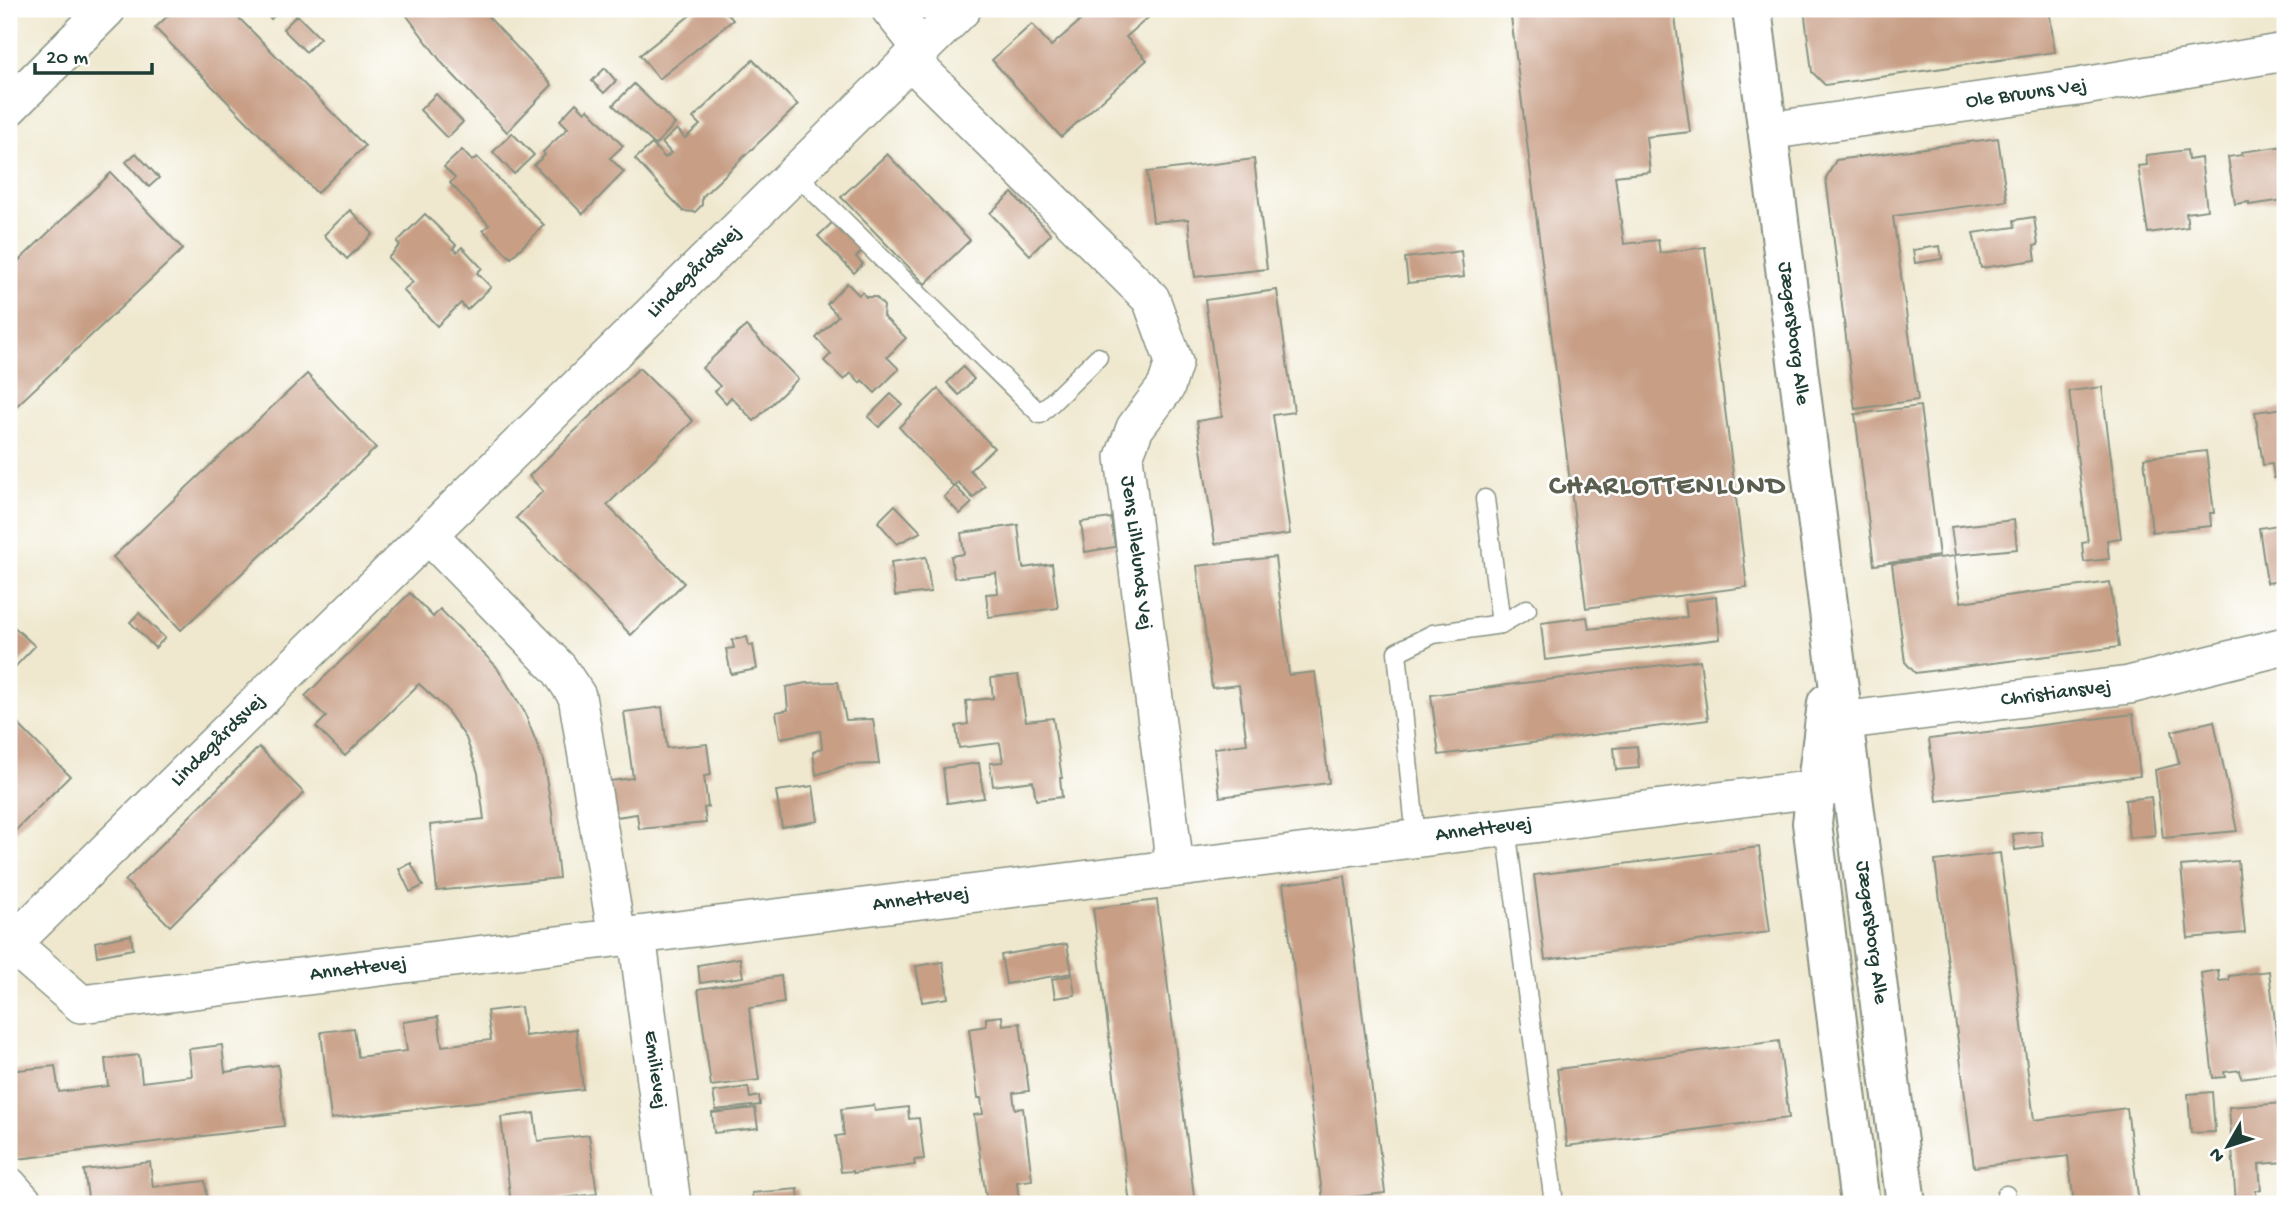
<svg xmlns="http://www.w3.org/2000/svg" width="2294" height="1213" viewBox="0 0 2294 1213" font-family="'Gochi Hand',sans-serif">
  <rect width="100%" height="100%" fill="#fff"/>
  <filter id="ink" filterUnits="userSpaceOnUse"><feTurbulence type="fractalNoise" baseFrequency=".0143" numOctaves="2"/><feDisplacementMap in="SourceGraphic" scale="14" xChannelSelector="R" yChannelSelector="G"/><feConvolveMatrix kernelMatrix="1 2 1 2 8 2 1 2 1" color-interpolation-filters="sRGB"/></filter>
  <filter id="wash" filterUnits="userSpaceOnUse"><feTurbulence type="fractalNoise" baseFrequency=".00686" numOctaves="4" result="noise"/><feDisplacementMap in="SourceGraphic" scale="28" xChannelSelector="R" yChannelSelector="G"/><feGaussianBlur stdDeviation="1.57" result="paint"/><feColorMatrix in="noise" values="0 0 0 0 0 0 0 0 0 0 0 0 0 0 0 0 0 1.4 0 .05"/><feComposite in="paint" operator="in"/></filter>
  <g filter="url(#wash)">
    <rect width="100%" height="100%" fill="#efe8cf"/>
    <g id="blocks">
      <!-- building -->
      <g fill="#c89e85">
        <path d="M175,9h55l135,137 -48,47 -162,-165z"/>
        <path d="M261,9h20l-10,10z"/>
        <path d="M402,9h79l71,76 -45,47 -64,-68z"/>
        <path d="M698,9h26l9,11 -74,59 -19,-24z"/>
        <path d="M1094,9h64l-32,28 21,23 -86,77 -69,-77 40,-36 19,22z"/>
        <path d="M1510,9h164l16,123 -44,5 4,35 -35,4 9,68 34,-4 2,13 45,-6 42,340 -161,21z"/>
        <path d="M1804,9h60v2l185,-2 6,43 -230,33 -13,-13z"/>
        <path d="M297,15l23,23 -14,14 -23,-23z"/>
        <path d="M753,60l45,45 -96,92v8l-7,7 -12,-1 -48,-52 17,-15 13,14 6,-5 -9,-10 15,-14 8,9 15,-13 -7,-7z"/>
        <path d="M605,68l11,13 -12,12 -12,-12z"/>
        <path d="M634,84l41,40 -20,21 -42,-40z"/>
        <path d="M436,94l27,28 -16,16 -27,-28z"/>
        <path d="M576,103l9,9 3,-3 35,37 -13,12 14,14 -41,42 -49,-49 11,-10 -2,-3 25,-24 -8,-8z"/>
        <path d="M512,133l22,22 -20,19 -21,-22z"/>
        <path d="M1998,138l9,63 -114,15 25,184 -63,9 -29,-231 10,-18z"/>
        <path d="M2285,146v54l-36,5v-3l-14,2 -7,-47 14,-2 -1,-3z"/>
        <path d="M462,150l10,11 5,-4 67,68 -33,33 -28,-28 6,-5 -39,-42 5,-5 -11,-11z"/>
        <path d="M2187,150l1,10 13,-2 6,52 -21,3 2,14 -40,6 -10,-67 9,-1 -1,-10z"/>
        <path d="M136,153l23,25 -10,9 -23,-25z"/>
        <path d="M887,154l83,86 -45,44 -84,-87z"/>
        <path d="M1254,159l13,110 -72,8 -7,-58 -35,3 -6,-50z"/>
        <path d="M111,173l72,76 -174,164v-143z"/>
        <path d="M1012,193l39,41 -21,21 -40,-42z"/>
        <path d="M350,210l23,24 -26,25 -23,-24z"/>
        <path d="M425,214l31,31 -3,3 4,4 5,-5 20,21 -5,5 14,14 -24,23 -6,-7 -24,23 -34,-36 10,-8 -25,-24 12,-13 -3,-3z"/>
        <path d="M2034,217l4,28 -4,1 2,14 -55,8 -8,-35 42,-6 -1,-7z"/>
        <path d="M834,221l28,30 -6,6 7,7 -9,9 -36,-37z"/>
        <path d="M1940,246l2,13 -27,4 -2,-13z"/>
        <path d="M1461,251l3,26 -56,6 -3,-25z"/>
        <path d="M847,283l12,12 3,-3 4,5h10l8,9 -1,10 23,22 -19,19 12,12 -24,24 -13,-13 -2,3 -9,-10 -7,7 -20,-19 7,-7 -15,-16 22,-22 -11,-12z"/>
        <path d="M1277,290l17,122 -21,3 17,119 -75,10 -18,-123 25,-4 -17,-117z"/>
        <path d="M746,326l52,53 -44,42 -23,-24 -5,6 -11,-12 5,-5 -18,-18z"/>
        <path d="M963,367l11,12 -15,16 -12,-12z"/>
        <path d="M639,368l54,53 -86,84 77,78 -53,52 -115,-117 27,-27 -14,-15z"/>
        <path d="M307,374l69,74 -195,182 -68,-73z"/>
        <path d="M2102,387l19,151 -14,2 2,19 -25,3 -2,-19 6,-1 -19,-151z"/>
        <path d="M938,389l56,59 -24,22 15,16 -12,12 -15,-16 -5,4 -54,-59z"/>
        <path d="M891,394l11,10 -23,23 -11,-10z"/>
        <path d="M1920,406l19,150 -65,9 -19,-151z"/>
        <path d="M2285,408v69l-11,1 -2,-14 -9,1 -8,-53z"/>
        <path d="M2206,451l8,62h-4l1,13 -59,6 -8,-74z"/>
        <path d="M955,486l17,17 -12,11 -16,-17z"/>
        <path d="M895,505l26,27 -24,12 -19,-22z"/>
        <path d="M1111,518l4,29 -30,5 -4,-30z"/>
        <path d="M2014,520l3,29 -62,6 -4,-28z"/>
        <path d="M2285,524v56l-18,3 -8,-55z"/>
        <path d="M1018,525l5,43 29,-4 6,44 -69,9 -3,-23 12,-1 -2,-20 -42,5 -3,-22 13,-2 -3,-21z"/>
        <path d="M1954,556l7,46 149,-20 9,65 -204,26 -10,-11 -13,-98z"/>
        <path d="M926,557l5,35 -36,4 -4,-34z"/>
        <path d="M1275,557l14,118 26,-3 14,111 -109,14 -6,-49 33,-4 -8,-59 -27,3 -15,-122z"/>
        <path d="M410,593l23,24 7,-8 56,57 28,45 19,49 9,52 7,66 -122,13 -7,-66 54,-6 -6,-46 -12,-35 -21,-30 -26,-24 -74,72 -29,-29 10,-10 -21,-21z"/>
        <path d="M1716,597l4,42 -175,21 -4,-37 46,-6 2,12 98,-12 -2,-16z"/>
        <path d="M139,613l26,25 -10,10 -25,-26z"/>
        <path d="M12,625l23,21 -20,21 -6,-5v-34z"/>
        <path d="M747,637l2,9 4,-1 4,24 -26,5 -5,-25 8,-1 -2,-8z"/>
        <path d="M1700,660l8,60 -269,35 -8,-60z"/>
        <path d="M1018,675l8,46 27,-3 9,60h-2l2,19 -26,3 -3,-19 -40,5 -3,-23 13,-1 -3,-19 -41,5 -3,-22 12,-2 -2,-23 27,-3 -2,-20z"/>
        <path d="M838,682l8,38 27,-1 6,45 -32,1 -31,10 -3,-23 9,-4 -2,-17 -40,7 -4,-26 12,-2 -2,-23 20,-4z"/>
        <path d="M662,707l5,41 40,-4 4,31 -7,1 4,31 -4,1 2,15 -67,6 -2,-15 -21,3 -6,-36 23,-3 -9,-66z"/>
        <path d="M2133,714l7,62 -203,25 -8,-62z"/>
        <path d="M9,715l61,61 -61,61z"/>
        <path d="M2214,721l23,110 -74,7 -8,-68 24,-6 -7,-33z"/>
        <path d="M1637,746l2,22 -23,2 -2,-22z"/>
        <path d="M259,747l45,46 -134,133 -45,-45z"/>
        <path d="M979,763l5,35 -37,5 -4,-35z"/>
        <path d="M813,786l5,35 -36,6 -6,-36z"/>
        <path d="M2151,797l4,38 -26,3 -4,-38z"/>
        <path d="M2041,831l2,15 -28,4 -2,-16z"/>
        <path d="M1759,847l11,85 -225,28 -11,-85z"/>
        <path d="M2000,853l34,267 93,-12 12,96h-65l-6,-48 -94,11 -39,-306z"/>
        <path d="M2238,861l7,72 -57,5 -7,-72z"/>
        <path d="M411,863l12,23 -13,6 -11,-23z"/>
        <path d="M1345,876l40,317 -62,8 -40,-317z"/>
        <path d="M1157,900l38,304h-65l-37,-296z"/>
        <path d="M131,935l2,14 -36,7 -2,-14z"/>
        <path d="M1067,944l5,29 -66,11 -5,-29z"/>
        <path d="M740,958l3,19 -43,6 -2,-18z"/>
        <path d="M943,962l5,36 -26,4 -6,-36z"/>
        <path d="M2218,970l1,11 10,-1v-4l40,-5 12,102 -40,5 -1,-8 -16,2 1,5 -12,1 -12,-105z"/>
        <path d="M1072,975l3,20 -20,3 -3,-19z"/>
        <path d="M781,976l3,27 -35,5 10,72 -48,6 -13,-97z"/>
        <path d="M521,1007l4,29 51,-7 7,60 -252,30 -10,-87 33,-4 4,29 49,-6 -4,-29 35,-5 4,29 49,-6 -4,-29z"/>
        <path d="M1002,1016l1,9 17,-2 9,68 -16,2 2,16 8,-1 9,72 -15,2 2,19 -32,3 -13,-89 9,-1 -2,-16h-3l-9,-69 17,-3v-8z"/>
        <path d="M1779,1041l10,77 -222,28 -10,-77z"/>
        <path d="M222,1045l3,27 53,-7 6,61 -275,34v-89l46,-5 4,26 49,-6 -3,-27 34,-4 3,27 50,-6 -3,-27z"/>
        <path d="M748,1087l2,11 9,-2 1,9 -44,5 -3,-18z"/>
        <path d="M2212,1092l3,40 -24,1 -3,-39z"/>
        <path d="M2285,1103v59l-26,2 2,26h-5l1,14h-21l-7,-97z"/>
        <path d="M874,1105l1,6 33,-4 1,12 10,-1 5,41 -10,1 1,5 -62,8v-2l-12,1 -5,-36 8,-1 -3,-26z"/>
        <path d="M755,1108l3,20 -44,5 -2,-20z"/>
        <path d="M534,1113l4,28 51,-6 8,59 -86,10 -10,-87z"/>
        <path d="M150,1162l3,25 52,-6 3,23h-119l-5,-34z"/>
        <path d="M798,1189l1,15h-46l-1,-11z"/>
      </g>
    </g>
  </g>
  <g filter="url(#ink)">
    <use href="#blocks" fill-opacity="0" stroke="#879282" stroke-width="2"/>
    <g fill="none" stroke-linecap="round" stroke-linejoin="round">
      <defs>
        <g id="service">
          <path d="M795,173l245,241 58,-57"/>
          <path d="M1485,499l16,125"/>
          <path d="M1506,827l48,377"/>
          <path d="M1416,838l-19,-186 36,-18 68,-10 26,-15"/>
          <path d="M2006,1195l1,9"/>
        </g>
        <g id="minor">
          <path d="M890,9l32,40"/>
          <path id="s1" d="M910,60l241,239 23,63 -8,25 -31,41 -11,29 51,411"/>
          <path d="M9,107l98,-98"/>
          <path id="s2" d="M1767,131l311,-44 207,-35"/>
          <path d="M428,534l131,135 18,27 40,241"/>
          <path id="s3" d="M1824,723l305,-38 156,-39"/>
          <path id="s4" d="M637,935l35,269"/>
          <path id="s5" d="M12,944l69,60 1766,-219"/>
          <path id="s6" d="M9,947l953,-938"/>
          <path d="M9,1186l16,18"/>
        </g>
        <g id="tertiary">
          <path id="s7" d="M1752,9c49,398 103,797 154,1195"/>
          <path d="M1827,703l-15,120 48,381"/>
        </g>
      </defs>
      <!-- service casing -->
      <use href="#service" stroke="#879282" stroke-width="21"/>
      <!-- minor casing -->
      <use href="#minor" stroke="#879282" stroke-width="40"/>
      <!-- tertiary casing -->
      <use href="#tertiary" stroke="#879282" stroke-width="42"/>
      <!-- service -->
      <use href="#service" stroke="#fff" stroke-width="18"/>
      <!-- minor -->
      <use href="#minor" stroke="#fff" stroke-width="37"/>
      <!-- tertiary -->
      <use href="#tertiary" stroke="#fff" stroke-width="38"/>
    </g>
  </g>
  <g text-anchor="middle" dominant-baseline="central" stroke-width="5" stroke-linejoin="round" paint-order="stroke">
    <!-- street labels -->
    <g font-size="21" fill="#1f3d34" stroke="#fff">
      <text stroke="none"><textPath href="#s2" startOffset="262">Ole Bruuns Vej</textPath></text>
      <text stroke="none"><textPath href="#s6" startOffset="962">Lindegårdsvej</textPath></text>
      <text stroke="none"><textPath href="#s7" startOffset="327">Jægersborg Alle</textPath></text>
      <text stroke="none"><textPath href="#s1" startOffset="612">Jens Lillelunds Vej</textPath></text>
      <text stroke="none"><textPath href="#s3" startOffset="234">Christiansvej</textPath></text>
      <text stroke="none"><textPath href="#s6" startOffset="294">Lindegårdsvej</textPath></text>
      <text stroke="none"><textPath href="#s5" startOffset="1505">Annettevej</textPath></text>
      <text stroke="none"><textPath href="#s5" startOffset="938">Annettevej</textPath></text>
      <text stroke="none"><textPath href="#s7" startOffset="931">Jægersborg Alle</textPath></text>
      <text stroke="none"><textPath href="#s5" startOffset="371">Annettevej</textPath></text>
      <text stroke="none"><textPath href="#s4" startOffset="136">Emilievej</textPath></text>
    </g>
    <!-- district labels -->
    <g font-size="28" font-weight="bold" letter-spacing="2" fill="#5a5f50" stroke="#fff">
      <text x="1668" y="487">CHARLOTTENLUND</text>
    </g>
  </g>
  <!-- margin -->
  <rect width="2294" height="1213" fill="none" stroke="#fff" stroke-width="35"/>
  <!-- north arrow -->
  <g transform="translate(2228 1146) rotate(231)" stroke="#ffffff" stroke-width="5" paint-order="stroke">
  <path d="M0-5L12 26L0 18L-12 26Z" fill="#1f3d34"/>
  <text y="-10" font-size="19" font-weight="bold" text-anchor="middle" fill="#1f3d34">N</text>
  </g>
  <!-- scale -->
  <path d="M35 63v10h117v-10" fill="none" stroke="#1f3d34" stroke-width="3.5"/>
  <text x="46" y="63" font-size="21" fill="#1f3d34" stroke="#ffffff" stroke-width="5" paint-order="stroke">20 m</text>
</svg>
